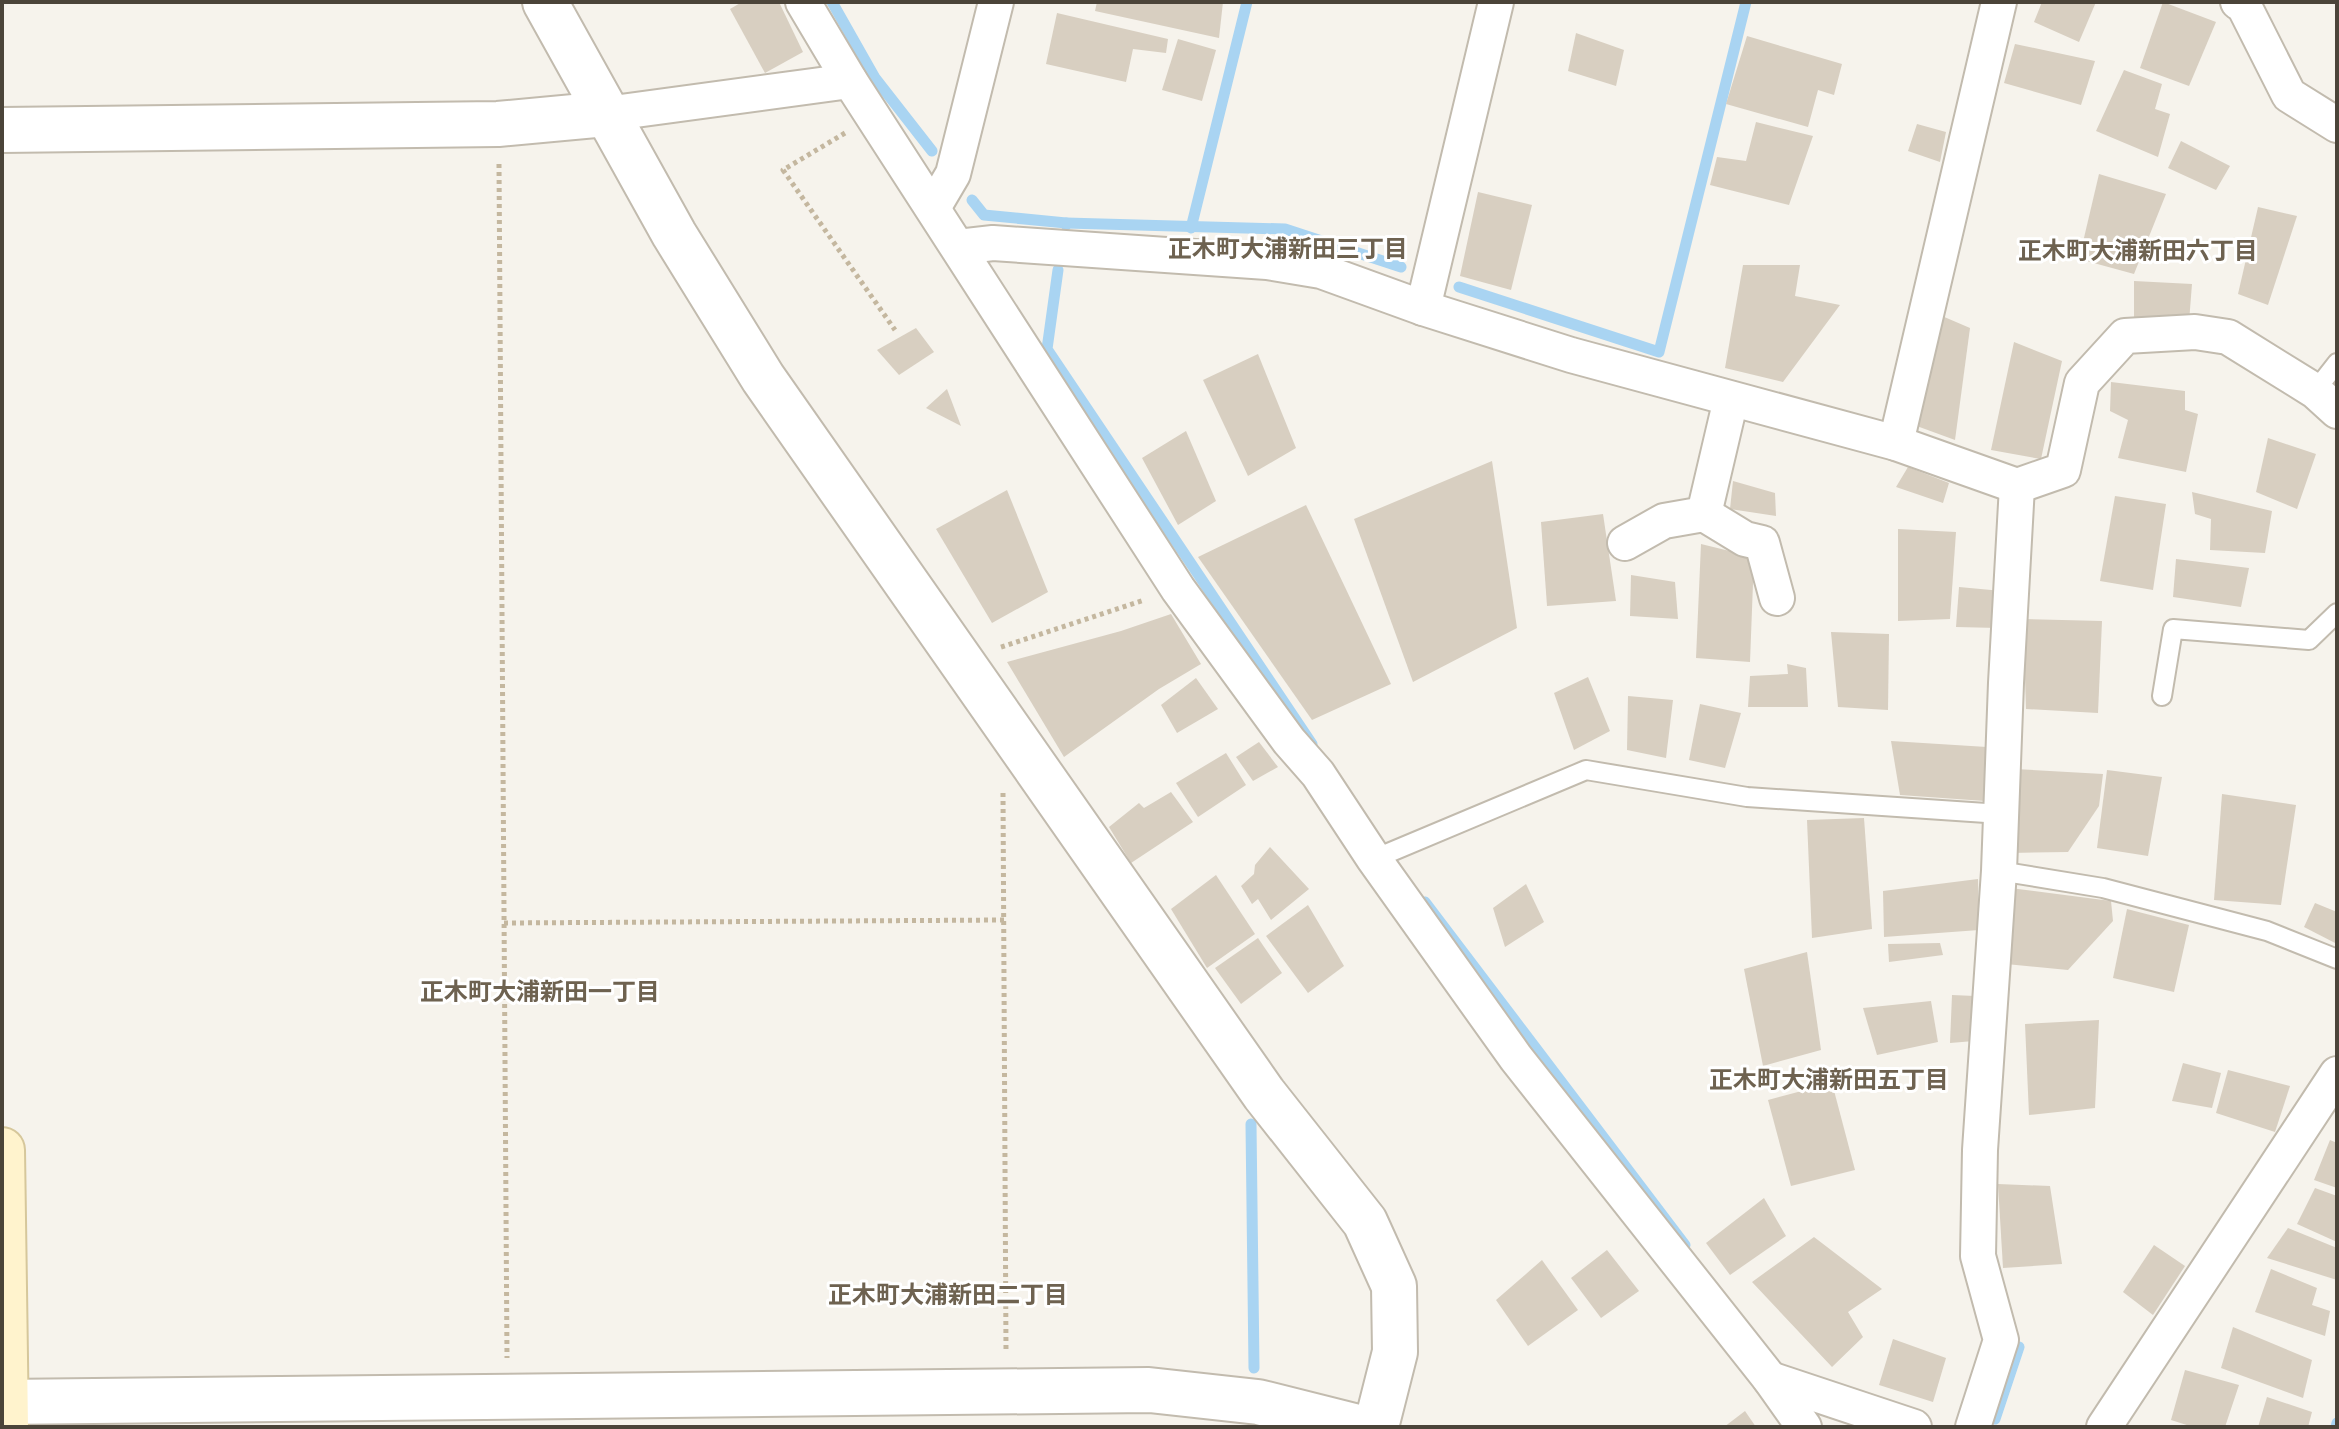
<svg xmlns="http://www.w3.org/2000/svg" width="2339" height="1429" viewBox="0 0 2339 1429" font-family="'Fira Sans Condensed','Noto Sans JP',sans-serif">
  <rect width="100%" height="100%" fill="#f6f3ec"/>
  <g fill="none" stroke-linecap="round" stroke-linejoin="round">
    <!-- stream -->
    <g stroke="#a9d4f2" stroke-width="11">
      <path d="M832,2l43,76 57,73"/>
      <path d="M972,200l12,15 82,8v2"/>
      <path d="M1066,223l219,6 116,38"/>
      <path d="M1191,228l56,-226"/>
      <path d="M1058,270l-11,79 265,395"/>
      <path d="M1459,287l200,65 87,-350"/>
      <path d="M1425,902l260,343"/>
      <path d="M1251,1124l3,244"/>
      <path d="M1995,1419l24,-72"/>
      <path d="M2336,1427l1,-4"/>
    </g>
  </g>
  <!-- building -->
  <g fill="#d8cfc1">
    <path d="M742,2h37l24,50 -38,21 -35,-64z"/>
    <path d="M1097,2h126l-4,36 -124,-27z"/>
    <path d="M2042,2h54l-17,40 -45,-20z"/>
    <path d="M2163,2l53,20 -27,64 -49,-18z"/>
    <path d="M1057,13l111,26 -2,14 -33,-4 -7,33 -80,-18z"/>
    <path d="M1576,33l48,17 -8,36 -48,-15z"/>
    <path d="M1747,36l95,28 -8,31 -16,-5 -10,37 -82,-23z"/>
    <path d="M1178,39l38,11 -14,51 -40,-11z"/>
    <path d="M2015,44l80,17 -14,44 -77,-22z"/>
    <path d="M2124,70l38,14 -7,25 15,5 -12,43 -62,-26z"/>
    <path d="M1756,122l57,14 -24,69 -79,-20 7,-28 29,4z"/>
    <path d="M1917,124l29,8 -6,30 -32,-11z"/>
    <path d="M2181,141l49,25 -14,24 -48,-22z"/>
    <path d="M2099,174l67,20 -32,80 -55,-15z"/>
    <path d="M1478,192l54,13 -21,85 -51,-14z"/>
    <path d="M2258,207l39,9 -29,89 -30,-11z"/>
    <path d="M1743,265h57l-5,31 45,9 -57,77 -58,-14z"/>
    <path d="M2134,281l58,3 -3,38 -55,-3z"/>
    <path d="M1942,316l28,12 -15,112 -41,-15z"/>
    <path d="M916,328l18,24 -35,23 -22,-25z"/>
    <path d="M2014,342l48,19 -21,98 -50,-9z"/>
    <path d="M1258,354l38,94 -48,28 -45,-96z"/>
    <path d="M2111,382l74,9v19l13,4 -12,58 -68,-14 10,-38 -18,-9z"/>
    <path d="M947,389l14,37 -35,-18z"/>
    <path d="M1186,431l30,70 -38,24 -36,-67z"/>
    <path d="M2268,438l48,16 -19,55 -41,-17z"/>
    <path d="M1492,461l25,167 -104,54 -59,-163z"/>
    <path d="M1908,467l41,16 -6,20 -47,-16z"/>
    <path d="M1733,481l42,12 1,23 -46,-7z"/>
    <path d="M1007,490l41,102 -56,31 -56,-94z"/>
    <path d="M2192,492l80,19 -7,42 -55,-3 1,-31 -16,-5z"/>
    <path d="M2115,496l51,8 -13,86 -53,-9z"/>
    <path d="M1306,505l85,179 -79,36 -114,-163z"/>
    <path d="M1603,514l13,87 -69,5 -6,-84z"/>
    <path d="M1898,529l58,3 -6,87 -52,2z"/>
    <path d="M1701,544l53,13 -4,105 -54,-4z"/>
    <path d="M2176,559l73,9 -8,39 -68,-10z"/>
    <path d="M1631,575l44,7 3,37 -48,-3z"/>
    <path d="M1959,587l43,4 -4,37 -42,-1z"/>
    <path d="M1171,614l30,50 -42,25 -95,68 -57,-95 114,-31z"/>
    <path d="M2023,619l79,2 -4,92 -72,-4z"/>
    <path d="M1831,632l58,2 -1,76 -50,-3z"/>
    <path d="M1787,664l19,4 2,39h-60l2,-31 38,-2z"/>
    <path d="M1588,677l22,54 -36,19 -20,-57z"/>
    <path d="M1196,678l22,31 -41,24 -16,-28z"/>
    <path d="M1628,696l45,4 -7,58 -39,-8z"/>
    <path d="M1700,704l41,9 -16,55 -36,-8z"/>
    <path d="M1891,741l96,6 -2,54 -85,-6z"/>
    <path d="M1259,742l19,25 -25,14 -17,-24z"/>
    <path d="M1226,753l20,32 -48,32 -22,-34z"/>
    <path d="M2015,769l88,5 -4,32 -31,46 -59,1z"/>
    <path d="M2107,770l55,7 -14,79 -51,-8z"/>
    <path d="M1171,792l22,30 -62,41 -22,-36 30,-24 5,5z"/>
    <path d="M2222,794l74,11 -15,100 -67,-5z"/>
    <path d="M1864,818l8,111 -60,9 -5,-118z"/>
    <path d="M1270,847l39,42 -38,31 -13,-21 -6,5 -11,-18 13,-12 1,-9z"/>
    <path d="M1216,875l39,59 -48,34 -36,-59z"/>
    <path d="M1978,879l1,51 -95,7 -1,-46z"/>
    <path d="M1526,884l18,38 -39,25 -12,-39z"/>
    <path d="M2010,888l101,13 2,20 -45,49 -62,-6z"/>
    <path d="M2315,903l22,9v32l-33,-17z"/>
    <path d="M1308,905l36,61 -36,27 -42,-57z"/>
    <path d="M2127,909l62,16 -15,67 -61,-14z"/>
    <path d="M1258,938l24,35 -41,31 -26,-36z"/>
    <path d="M1940,943l3,12 -54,7 -1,-18z"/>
    <path d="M1807,952l14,98 -58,16 -19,-97z"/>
    <path d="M1952,995l23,1 -1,45 -24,2z"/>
    <path d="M1931,1001l7,41 -61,13 -14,-47z"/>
    <path d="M2099,1020l-4,88 -66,7 -4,-91z"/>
    <path d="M2183,1063l38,10 -9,35 -40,-7z"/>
    <path d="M2228,1070l62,16 -15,46 -59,-19z"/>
    <path d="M1832,1083l23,87 -64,16 -23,-86z"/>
    <path d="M2330,1140l7,3v45l-23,-8z"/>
    <path d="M1998,1184l52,2 12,78 -59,4z"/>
    <path d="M2315,1188l22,8v46l-40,-18z"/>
    <path d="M1764,1198l22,38 -56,39 -24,-32z"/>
    <path d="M2288,1228l49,20v32l-70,-22z"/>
    <path d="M1814,1237l68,52 -34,23 15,25 -31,30 -80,-85z"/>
    <path d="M2154,1245l31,21 -32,49 -30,-23z"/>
    <path d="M1607,1250l32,41 -38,27 -30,-40z"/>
    <path d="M1542,1260l36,50 -50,36 -32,-46z"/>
    <path d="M2271,1269l46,19 -5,17 18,6 -5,25 -70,-24z"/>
    <path d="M2233,1327l79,33 -9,38 -82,-30z"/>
    <path d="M1893,1339l53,19 -13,44 -54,-17z"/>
    <path d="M2185,1370l54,15 -14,42h-32l-22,-7z"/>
    <path d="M2267,1397l45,15 -4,15h-50z"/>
    <path d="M1745,1411l11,16h-32z"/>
  </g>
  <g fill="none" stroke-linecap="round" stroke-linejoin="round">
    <defs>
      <g id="service">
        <path d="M2315,391l22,-28"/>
        <path d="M2162,696l11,-67 136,11 28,-27"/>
        <path d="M1374,859l212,-89 161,27 254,17"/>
        <path d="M1999,871l104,17 164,43 70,28"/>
      </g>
      <g id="minor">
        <path d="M803,2l47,79 328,508 111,152 29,33 56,85 142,199 254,321 34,48"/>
        <path d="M2238,2l6,4 45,89 48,30"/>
        <path d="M606,114l244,-33"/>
        <path d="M933,208l20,-34 43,-172"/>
        <path d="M958,247l35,-4 274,19 54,9 102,37 148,47 325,88 121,43 46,-16 19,-87 43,-47 70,-4 33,5 87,54 22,20"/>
        <path d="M1423,308l73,-306"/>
        <path d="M1896,443l103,-441"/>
        <path d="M1704,514l41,25 17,4 15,55"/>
        <path d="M1625,543l39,-22 40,-7 27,-115"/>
        <path d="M1770,1379l144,48"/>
        <path d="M1973,1427l28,-87 -23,-84 2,-106 19,-279 7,-188 11,-197"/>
        <path d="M2104,1427l233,-353"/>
      </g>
      <g id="tertiary">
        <path d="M545,2l129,232 89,144 501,716 101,128 29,64 1,66 -19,75"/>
        <path d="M2,130l496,-6 108,-10"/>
        <path d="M2,1402l1147,-12 109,12 100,25"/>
      </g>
      <path id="secondary" d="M2,1150l4,277"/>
    </defs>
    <!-- service casing -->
    <use href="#service" stroke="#c2bbae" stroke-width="22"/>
    <!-- minor casing -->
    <use href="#minor" stroke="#c2bbae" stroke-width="38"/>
    <!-- tertiary casing -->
    <use href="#tertiary" stroke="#c2bbae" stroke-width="48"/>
    <!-- secondary casing -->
    <use href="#secondary" stroke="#d6c79b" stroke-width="48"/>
    <!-- path -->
    <g stroke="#c4b79f" stroke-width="5" stroke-dasharray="4 4" stroke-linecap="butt">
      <path d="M845,133l-62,37 112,160"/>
      <path d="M499,164l8,1194"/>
      <path d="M1001,647l143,-47"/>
      <path d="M1003,793l3,558"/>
      <path d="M504,923l500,-3"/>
    </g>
    <!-- service -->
    <use href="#service" stroke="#fff" stroke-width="18"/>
    <!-- minor -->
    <use href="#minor" stroke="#fff" stroke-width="34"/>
    <!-- tertiary -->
    <use href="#tertiary" stroke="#fff" stroke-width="44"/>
    <!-- secondary -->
    <use href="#secondary" stroke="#fff3cd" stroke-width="44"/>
  </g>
  <g text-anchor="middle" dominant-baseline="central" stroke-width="6" stroke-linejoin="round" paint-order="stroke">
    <!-- neighbourhood labels -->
    <g font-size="24" font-weight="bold" fill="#6e6250" stroke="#fff">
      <text x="1288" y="249">正木町大浦新田三丁目</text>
      <text x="2138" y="251">正木町大浦新田六丁目</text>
      <text x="540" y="992">正木町大浦新田一丁目</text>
      <text x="1829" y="1080">正木町大浦新田五丁目</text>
      <text x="948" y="1295">正木町大浦新田二丁目</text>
    </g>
  </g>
  <!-- border -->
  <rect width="2339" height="1429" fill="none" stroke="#4b4439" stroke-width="8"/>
</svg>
